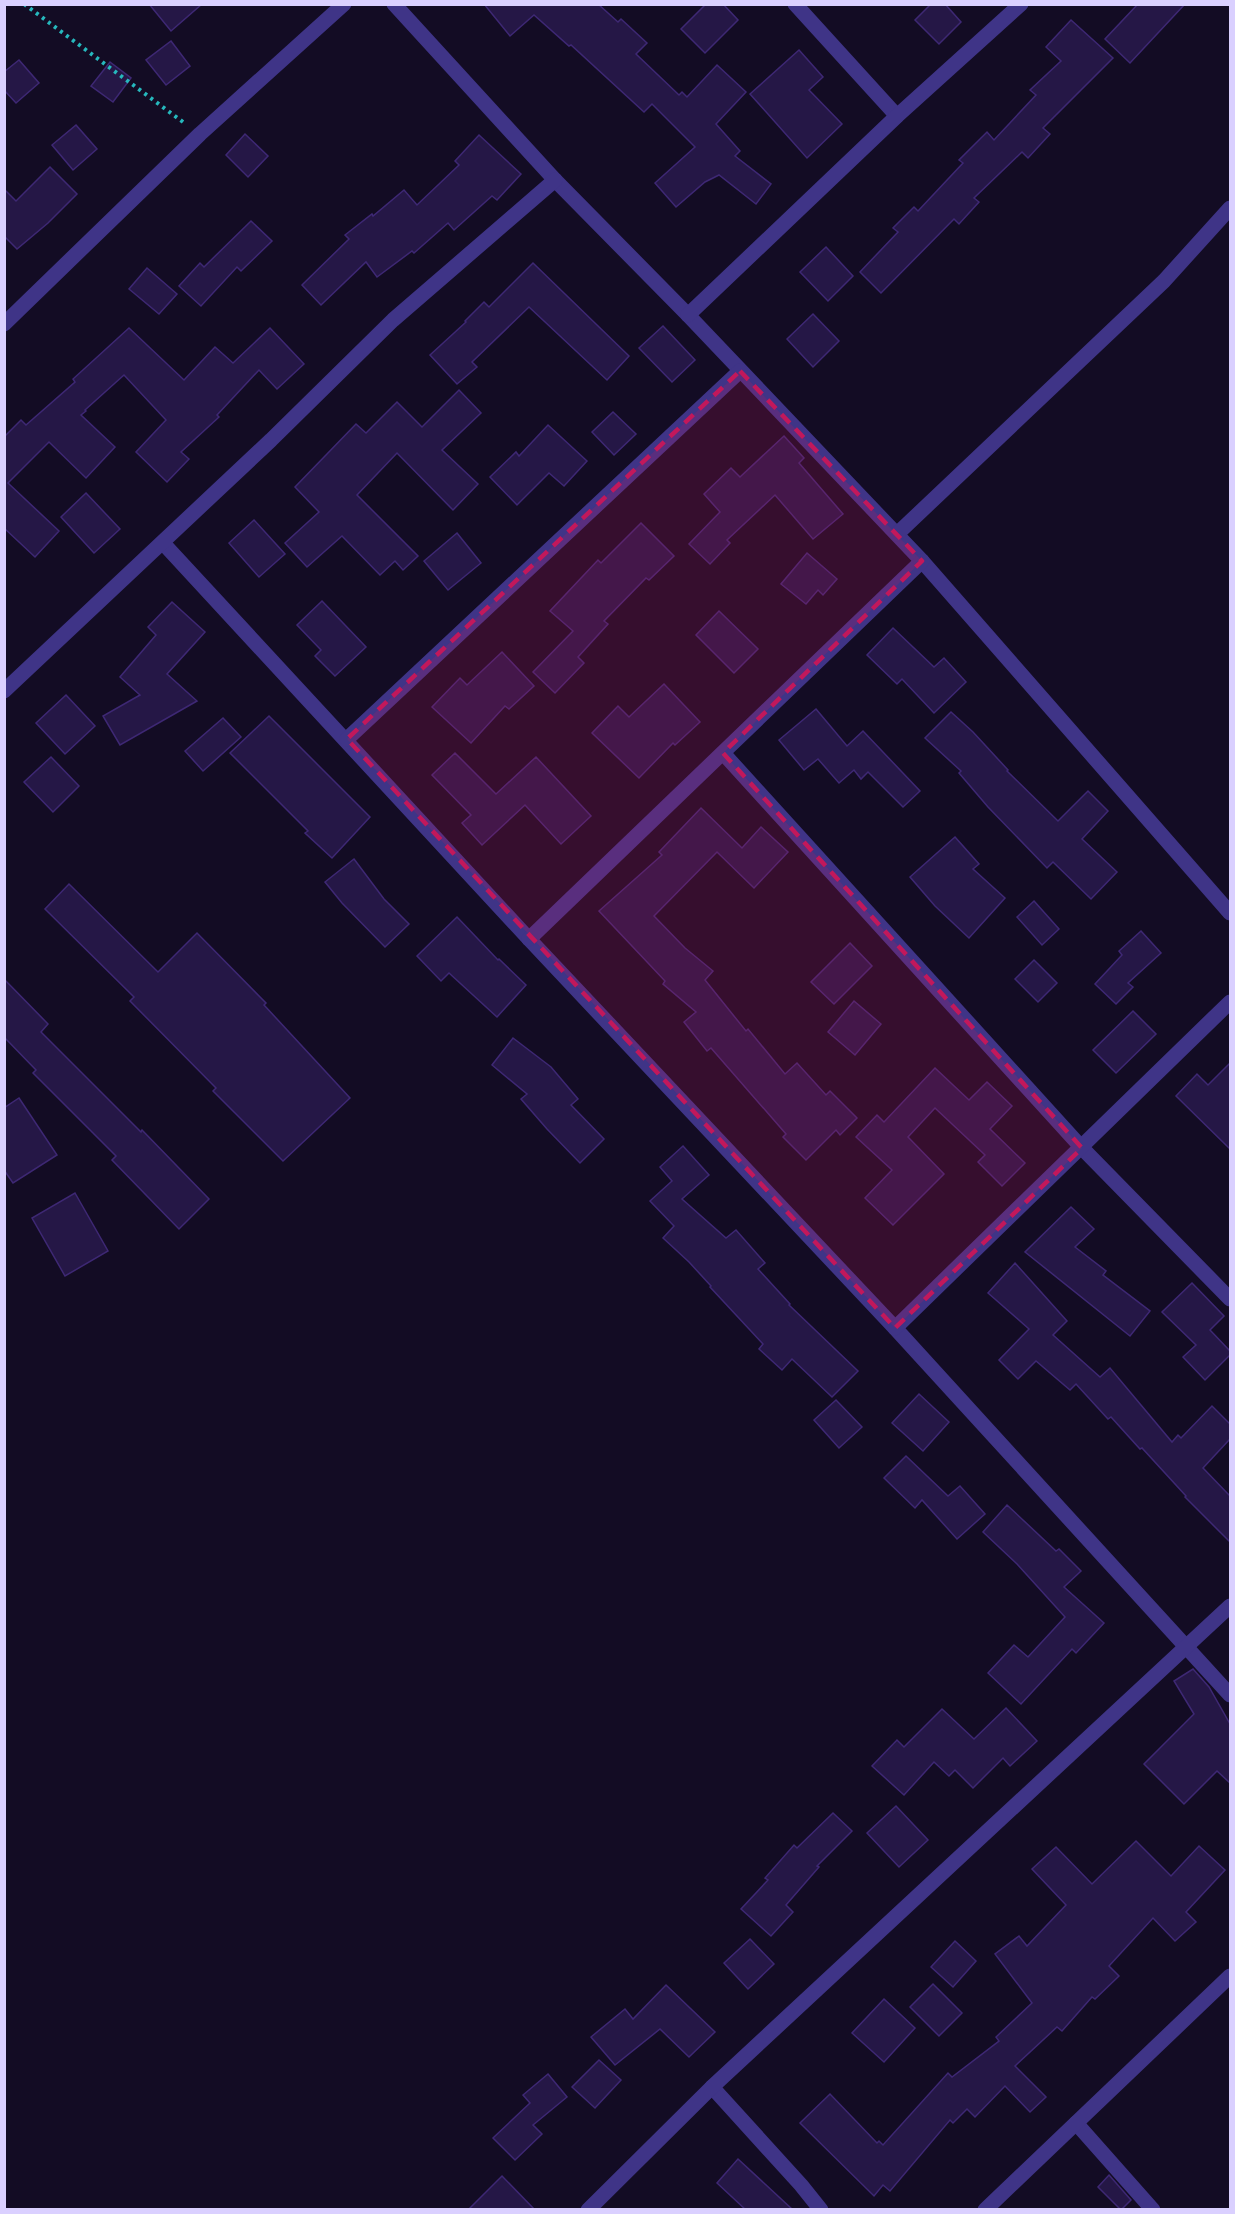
<svg xmlns="http://www.w3.org/2000/svg" width="1235" height="2214" viewBox="0 0 1235 2214" font-family="Raleway,sans-serif">
  <rect width="100%" height="100%" fill="#130c24"/>
  <!-- building -->
  <g fill="#251746" stroke="#3e2874" stroke-width="1.5">
    <path d="M149,4h53l-31,27z"/>
    <path d="M484,4h114l20,18 3,-3 26,24 -11,11 43,41 3,-3 5,5 30,-32 29,27 -30,32 24,27 -5,5 36,28 -15,20 -37,-29 -14,7 -29,25 -21,-24 40,-36 -43,-43 -8,8 -73,-67 -2,1 -35,-31 -24,21z"/>
    <path d="M706,4h17l15,16 -33,33 -24,-24z"/>
    <path d="M931,4h14l16,18 -22,22 -24,-24z"/>
    <path d="M1138,4h47l-55,59 -25,-24z"/>
    <path d="M1071,20l42,38 -70,70 7,6 -22,24 -6,-6 -48,46 5,4 -20,22 -5,-5 -73,74 -21,-21 38,-40 -5,-4 21,-21 4,4 45,-48 -4,-3 28,-28 7,8 42,-45 -6,-5 31,-29 -15,-14z"/>
    <path d="M171,41l19,25 -24,19 -20,-25z"/>
    <path d="M799,50l24,27 -14,13 33,34 -35,34 -57,-64z"/>
    <path d="M19,60l20,23 -23,20 -12,-13v-18z"/>
    <path d="M110,62l21,16 -18,24 -22,-16z"/>
    <path d="M76,125l21,24 -24,21 -21,-25z"/>
    <path d="M245,134l23,22 -20,21 -22,-22z"/>
    <path d="M479,135l42,39 -24,26 -5,-4 -38,34 -6,-7 -34,30 -2,-2 -35,26 -11,-15 -45,43 -19,-20 47,-46 -4,-4 27,-21 1,2 31,-26 13,15 42,-40 -4,-4z"/>
    <path d="M50,167l27,27 -29,29 -31,26 -13,-13v-47l12,12z"/>
    <path d="M251,221l21,20 -31,30 -4,-4 -36,39 -22,-20 21,-23 4,4z"/>
    <path d="M826,247l27,29 -25,25 -28,-29z"/>
    <path d="M533,263l96,93 -22,24 -78,-73 -57,55 5,5 -20,17 -27,-29 36,-33 -1,-1 19,-19 5,5z"/>
    <path d="M147,268l30,26 -18,20 -30,-25z"/>
    <path d="M813,314l26,27 -26,26 -26,-28z"/>
    <path d="M663,326l32,34 -23,22 -33,-34z"/>
    <path d="M129,328l55,52 31,-33 18,16 37,-35 34,36 -27,25 -18,-19 -42,45 2,2 -38,35 8,7 -22,23 -31,-30 30,-32 -42,-45 -39,35 1,1 -5,4 34,32 -29,31 -37,-36 -41,41 51,48 -24,26 -31,-29v-91l17,-17 5,5 49,-43 -2,-3z"/>
    <path d="M459,390l22,23 -39,37 36,34 -25,26 -56,-57 -40,42 61,61 -15,14 -8,-9 -15,14 -38,-39 -35,31 -22,-24 34,-31 -24,-25 61,-63 10,9 31,-31 25,25z"/>
    <path d="M613,412l23,22 -22,21 -22,-23z"/>
    <path d="M548,425l39,36 -23,25 -15,-13 -32,32 -27,-28 26,-25 3,4z"/>
    <path d="M784,436l20,22 -5,5 44,51 -30,25 -38,-44 -48,45 3,3 -20,21 -21,-20 31,-32 -16,-18 27,-26 9,9z"/>
    <path d="M86,493l34,36 -26,24 -33,-36z"/>
    <path d="M254,520l31,34 -26,23 -30,-34z"/>
    <path d="M641,523l33,33 -25,24 -3,-2 -42,43 4,3 -30,33 6,6 -29,30 -22,-21 40,-41 -23,-20 48,-51 3,3z"/>
    <path d="M457,533l24,30 -33,27 -24,-29z"/>
    <path d="M807,553l30,26 -14,16 -5,-5 -12,14 -25,-20z"/>
    <path d="M322,601l44,46 -31,29 -20,-20 6,-6 -24,-25z"/>
    <path d="M172,602l33,30 -38,42 30,27 -77,44 -17,-29 37,-21 -20,-18 36,-42 -8,-8z"/>
    <path d="M719,611l39,38 -24,24 -38,-38z"/>
    <path d="M893,628l41,39 10,-9 22,24 -32,31 -32,-34 -5,5 -30,-29z"/>
    <path d="M502,652l32,34 -25,23 -4,-3 -34,37 -39,-36 28,-29 7,7z"/>
    <path d="M664,684l36,38 -25,23 -2,-2 -34,35 -47,-45 26,-27 11,11z"/>
    <path d="M66,695l29,31 -30,28 -29,-31z"/>
    <path d="M816,709l31,37 16,-15 57,60 -17,16 -35,-35 -7,7 -7,-9 -15,13 -21,-24 -14,11 -25,-30z"/>
    <path d="M951,712l22,20 35,38 -1,1 51,50 30,-30 20,20 -26,28 35,33 -26,27 -38,-37 -6,6 -59,-61 -29,-34 2,-2 -36,-33z"/>
    <path d="M269,716l101,101 -38,41 -27,-25 3,-2 -78,-78z"/>
    <path d="M223,718l18,19 -38,34 -18,-20z"/>
    <path d="M455,753l41,41 40,-37 55,59 -30,28 -36,-39 -43,40 -20,-22 9,-8 -39,-40z"/>
    <path d="M51,757l28,29 -26,26 -29,-30z"/>
    <path d="M701,808l41,40 19,-21 27,25 -34,36 -37,-36 -63,64 31,32 28,23 -8,9 41,51 2,-2 37,45 12,-11 29,32 4,-4 27,27 -17,17 -4,-5 -30,30 -23,-23 3,-3 -75,-86 -4,3 -23,-29 12,-10 -33,-28 2,-3 -66,-70 63,-56 -3,-3z"/>
    <path d="M955,837l24,27 -6,5 32,29 -36,40 -34,-32 -25,-29z"/>
    <path d="M354,859l30,40 25,25 -24,23 -43,-44 -17,-21z"/>
    <path d="M69,884l89,88 39,-39 69,70 -2,2 86,93 -67,63 -70,-70 3,-3 -86,-87 4,-4 -89,-88z"/>
    <path d="M1034,901l25,28 -17,16 -25,-28z"/>
    <path d="M457,917l41,43 1,-1 27,26 -29,32 -48,-44 -8,8 -24,-25z"/>
    <path d="M1141,931l20,22 -33,30 5,4 -17,17 -21,-20 27,-29 -3,-4z"/>
    <path d="M850,943l22,23 -38,38 -23,-22z"/>
    <path d="M1034,960l23,23 -19,19 -23,-23z"/>
    <path d="M4,979l44,45 -7,8 100,100 1,-2 67,69 -30,30 -67,-69 4,-4 -83,-83 3,-3 -32,-33z"/>
    <path d="M854,1001l27,23 -26,31 -27,-23z"/>
    <path d="M1133,1011l23,23 -40,39 -23,-23z"/>
    <path d="M513,1038l38,29 27,32 -7,6 33,34 -24,24 -33,-34 -26,-30 6,-5 -35,-29z"/>
    <path d="M1230,1063v86l-54,-53 21,-22 11,11z"/>
    <path d="M935,1068l34,32 18,-18 25,24 -22,23 35,34 -23,23 -24,-24 7,-7 -50,-47 -27,29 36,37 -51,51 -28,-27 27,-28 -36,-33 21,-22 7,7z"/>
    <path d="M19,1098l38,57 -44,28 -9,-13v-62z"/>
    <path d="M683,1146l26,29 -27,24 44,39 10,-8 29,33 -7,6 32,35 -1,1 69,66 -26,26 -40,-38 -10,11 -23,-21 4,-5 -53,-57 1,-1 -22,-24 -26,-24 11,-12 -24,-25 22,-20 -12,-14z"/>
    <path d="M75,1193l33,58 -43,25 -33,-58z"/>
    <path d="M1071,1207l23,22 -19,18 31,24 -3,4 47,36 -20,25 -105,-84z"/>
    <path d="M1015,1263l52,58 -14,14 47,42 10,-9 62,74 6,-7 3,3 31,-32 18,18v15l-27,29 27,28v46l-45,-45 1,-1 -44,-48 -2,1 -29,-32 -3,2 -32,-35 -6,6 -34,-29 -18,18 -19,-19 30,-31 -41,-36z"/>
    <path d="M1192,1283l32,33 -14,14 20,21v4l-25,25 -22,-23 13,-12 -34,-33z"/>
    <path d="M919,1394l30,28 -26,29 -31,-28z"/>
    <path d="M836,1400l26,27 -23,21 -25,-28z"/>
    <path d="M906,1456l42,40 12,-10 25,28 -28,25 -35,-39 -7,8 -31,-30z"/>
    <path d="M1007,1505l49,46 3,-2 22,22 -17,16 40,36 -28,30 -4,-4 -51,55 -33,-31 26,-28 14,12 37,-40 -48,-53 -34,-32z"/>
    <path d="M1193,1669l16,18 21,37v59l-13,-12 -33,33 -40,-40 50,-50 -20,-33z"/>
    <path d="M1006,1708l31,33 -27,25 -7,-8 -30,30 -18,-18 -6,6 -15,-14 -30,33 -32,-29 25,-26 7,7 38,-38 32,30z"/>
    <path d="M896,1806l32,34 -29,27 -32,-34z"/>
    <path d="M833,1813l19,18 -35,35 2,1 -33,38 7,7 -22,24 -30,-27 27,-29 -3,-2 29,-33 3,3z"/>
    <path d="M1136,1841l35,35 28,-30 26,24 -39,42 10,10 -21,19 -22,-23 -44,48 10,10 -24,23 -3,-2 -30,34 -5,-4 -42,39 31,31 -16,15 -25,-26 -30,31 -8,-8 -14,14 -3,-3 -60,71 -7,-6 -9,11 -74,-73 30,-29 47,49 2,-2 4,4 65,-72 4,4 47,-36 -3,-4 36,-34 -37,-49 24,-18 8,10 39,-41 -34,-36 24,-22 36,37z"/>
    <path d="M750,1939l24,25 -26,25 -24,-26z"/>
    <path d="M955,1941l21,20 -23,26 -22,-20z"/>
    <path d="M933,1984l29,29 -23,23 -29,-29z"/>
    <path d="M666,1985l49,47 -26,25 -29,-28 -45,36 -24,-28 34,-28 8,10z"/>
    <path d="M884,1999l31,29 -31,34 -32,-29z"/>
    <path d="M599,2060l22,20 -26,28 -23,-21z"/>
    <path d="M548,2074l19,23 -34,28 9,9 -27,26 -22,-22 37,-35 -7,-8z"/>
    <path d="M738,2159l55,51h-47l-29,-27z"/>
    <path d="M1109,2175l22,25 -10,10 -23,-23z"/>
    <path d="M502,2176l33,34h-67z"/>
  </g>
  <g fill="none" stroke-linecap="round" stroke-linejoin="round">
    <!-- path -->
    <path stroke="#26b8bd" stroke-width="4" stroke-dasharray="3 4.5" stroke-linecap="butt" d="M24,4l159,118"/>
    <!-- minor -->
    <g stroke="#3f3487" stroke-width="15">
      <path d="M394,4l161,176 133,135 234,246 308,352"/>
      <path d="M795,4l102,112"/>
      <path d="M688,315l209,-199 124,-112"/>
      <path d="M4,324l196,-190 144,-130"/>
      <path d="M897,534l267,-253 66,-73"/>
      <path d="M163,543l366,396 366,389 335,367"/>
      <path d="M4,691l267,-251 122,-120 162,-140"/>
      <path d="M347,739l393,-368"/>
      <path d="M723,753l359,395 148,151"/>
      <path d="M529,939l393,-378"/>
      <path d="M895,1328l335,-326"/>
      <path d="M712,2087l89,98 20,25"/>
      <path d="M1076,2123l77,87"/>
      <path d="M588,2210l124,-123 518,-481"/>
      <path d="M985,2210l245,-234"/>
    </g>
  </g>
  <!-- marked area -->
  <path fill="#c2185b" fill-opacity="0.2" stroke="#c2185b" stroke-width="4.5" stroke-dasharray="12 8" stroke-linejoin="round" d="M740,371l182,190 -199,192 359,395 -187,180 -548,-589z"/>
  <!-- border -->
  <rect width="1235" height="2214" fill="none" stroke="#dad0ff" stroke-width="12"/>
</svg>
